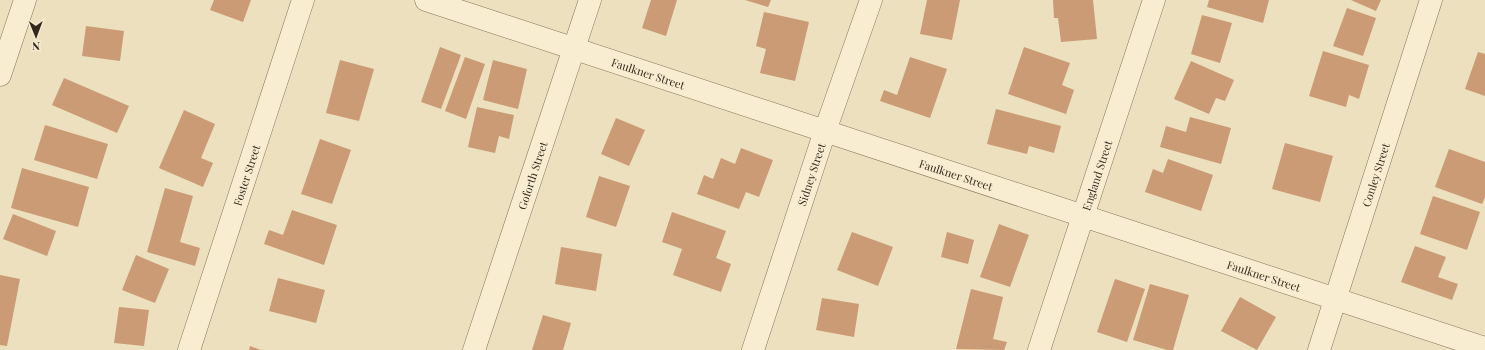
<svg xmlns="http://www.w3.org/2000/svg" width="1485" height="350" viewBox="0 0 1485 350" font-family="'Playfair Display',serif">
  <rect width="100%" height="100%" fill="#ece0be"/>
  <!-- building -->
  <g fill="#ca9b74">
    <path d="M214,0h37l-8,22 -33,-12z"/>
    <path d="M651,0h26l-11,36 -24,-8z"/>
    <path d="M745,0h26l-3,7z"/>
    <path d="M927,0h33l-8,40 -32,-6z"/>
    <path d="M1053,0h40l4,39 -36,3 -3,-24h-4z"/>
    <path d="M1209,0h60l-6,23 -56,-16z"/>
    <path d="M1351,0h30l-5,11z"/>
    <path d="M1347,8l29,10 -13,38 -30,-10z"/>
    <path d="M764,12l45,10 -14,59 -35,-8 6,-24 -10,-3z"/>
    <path d="M1202,15l30,8 -12,40 -29,-9z"/>
    <path d="M86,26l38,5 -4,30 -38,-5z"/>
    <path d="M440,47l21,8 -20,54 -20,-7z"/>
    <path d="M1024,47l46,16 -8,22 12,5 -8,24 -58,-20z"/>
    <path d="M1323,51l46,14 -10,34 -10,-4 -3,12 -37,-11z"/>
    <path d="M1478,52l7,2v42l-20,-7z"/>
    <path d="M465,57l20,7 -19,55 -21,-8z"/>
    <path d="M910,57l37,12 -17,49 -50,-17 4,-11 13,5z"/>
    <path d="M340,60l34,9 -15,52 -33,-8z"/>
    <path d="M493,60l34,9 -9,40 -35,-9z"/>
    <path d="M1191,61l43,19 -9,21 -9,-3 -7,16 -35,-15z"/>
    <path d="M64,78l65,28 -12,27 -65,-28z"/>
    <path d="M477,107l37,8 -5,24 -10,-3 -4,17 -27,-6z"/>
    <path d="M996,109l65,17 -7,27 -25,-7 -2,8 -40,-10z"/>
    <path d="M184,110l31,14 -14,34 12,5 -10,24 -44,-19z"/>
    <path d="M1190,117l41,11 -10,36 -61,-17 6,-21 20,6z"/>
    <path d="M616,118l29,12 -16,36 -28,-12z"/>
    <path d="M45,125l63,19 -11,35 -63,-19z"/>
    <path d="M320,139l31,11 -19,54 -31,-10z"/>
    <path d="M1285,143l48,13 -13,46 -48,-13z"/>
    <path d="M741,148l32,12 -14,37 -13,-5 -7,17 -42,-15 7,-19 9,4 8,-21 14,6z"/>
    <path d="M1449,149l36,13v35l-3,7 -47,-17z"/>
    <path d="M1168,159l45,16 -12,36 -56,-19 8,-23 10,4z"/>
    <path d="M22,168l67,19 -11,40 -67,-19z"/>
    <path d="M599,176l31,10 -14,41 -30,-10z"/>
    <path d="M165,188l28,8 -13,46 20,6 -5,18 -48,-14z"/>
    <path d="M1433,196l47,16 -13,38 -47,-16z"/>
    <path d="M292,210l45,15 -13,40 -60,-21 5,-14 14,5z"/>
    <path d="M672,212l54,19 -10,27 15,6 -10,28 -48,-17 9,-26 -20,-7z"/>
    <path d="M13,214l43,17 -9,25 -44,-17z"/>
    <path d="M999,224l30,11 -19,52 -30,-10z"/>
    <path d="M852,232l41,15 -15,39 -41,-16z"/>
    <path d="M947,232l27,8 -6,24 -27,-7z"/>
    <path d="M1415,246l31,11 -8,20 20,7 -6,16 -51,-18z"/>
    <path d="M561,247l41,7 -6,37 -41,-7z"/>
    <path d="M136,255l33,14 -14,34 -33,-13z"/>
    <path d="M0,275l20,4 -13,67 -7,-1z"/>
    <path d="M278,278l47,12 -9,33 -47,-12z"/>
    <path d="M1115,279l30,10 -18,53 -30,-10z"/>
    <path d="M1150,284l39,11 -16,55h-6l-34,-10z"/>
    <path d="M971,289l32,8 -10,42 14,3 -3,8 -48,-1z"/>
    <path d="M1240,297l36,20 -19,33 -36,-19z"/>
    <path d="M822,298l37,6 -5,33 -38,-7z"/>
    <path d="M119,307l30,3 -5,36 -30,-3z"/>
    <path d="M543,315l28,8 -8,27h-31z"/>
    <path d="M250,346l11,4h-12z"/>
  </g>
  <g fill="none" stroke-linecap="round" stroke-linejoin="round">
    <defs>
      <g id="minor">
        <path id="s1" d="M426,0l1059,348"/>
        <path d="M0,75l25,-75"/>
        <path id="s2" d="M189,350l114,-350"/>
        <path id="s3" d="M474,350l116,-350"/>
        <path id="s4" d="M753,350l72,-219 46,-131"/>
        <path id="s5" d="M1039,350l115,-350"/>
        <path id="s6" d="M1319,350l112,-350"/>
      </g>
    </defs>
    <!-- minor casing -->
    <use href="#minor" stroke="#847157" stroke-width="23"/>
    <!-- minor -->
    <use href="#minor" stroke="#f8edd1" stroke-width="22"/>
  </g>
  <g text-anchor="middle" dominant-baseline="central" stroke-width="3" stroke-linejoin="round" paint-order="stroke">
    <!-- street labels -->
    <g font-size="11" fill="#34281c" stroke="#f4eacd">
      <text stroke="none"><textPath href="#s1" startOffset="234">Faulkner Street</textPath></text>
      <text stroke="none"><textPath href="#s1" startOffset="558">Faulkner Street</textPath></text>
      <text stroke="none"><textPath href="#s2" startOffset="184">Foster Street</textPath></text>
      <text stroke="none"><textPath href="#s3" startOffset="184">Goforth Street</textPath></text>
      <text stroke="none"><textPath href="#s4" startOffset="185">Sidney Street</textPath></text>
      <text stroke="none"><textPath href="#s5" startOffset="184">England Street</textPath></text>
      <text stroke="none"><textPath href="#s6" startOffset="184">Conley Street</textPath></text>
      <text stroke="none"><textPath href="#s1" startOffset="882">Faulkner Street</textPath></text>
    </g>
  </g>
  <!-- north arrow -->
  <g transform="translate(36 36) rotate(179)" stroke="#f4eacd" stroke-width="3" paint-order="stroke">
  <path d="M0-3L7 15L0 10L-7 15Z" fill="#34281c"/>
  <text y="-6" font-size="11" font-weight="bold" text-anchor="middle" fill="#34281c">N</text>
  </g>
</svg>
